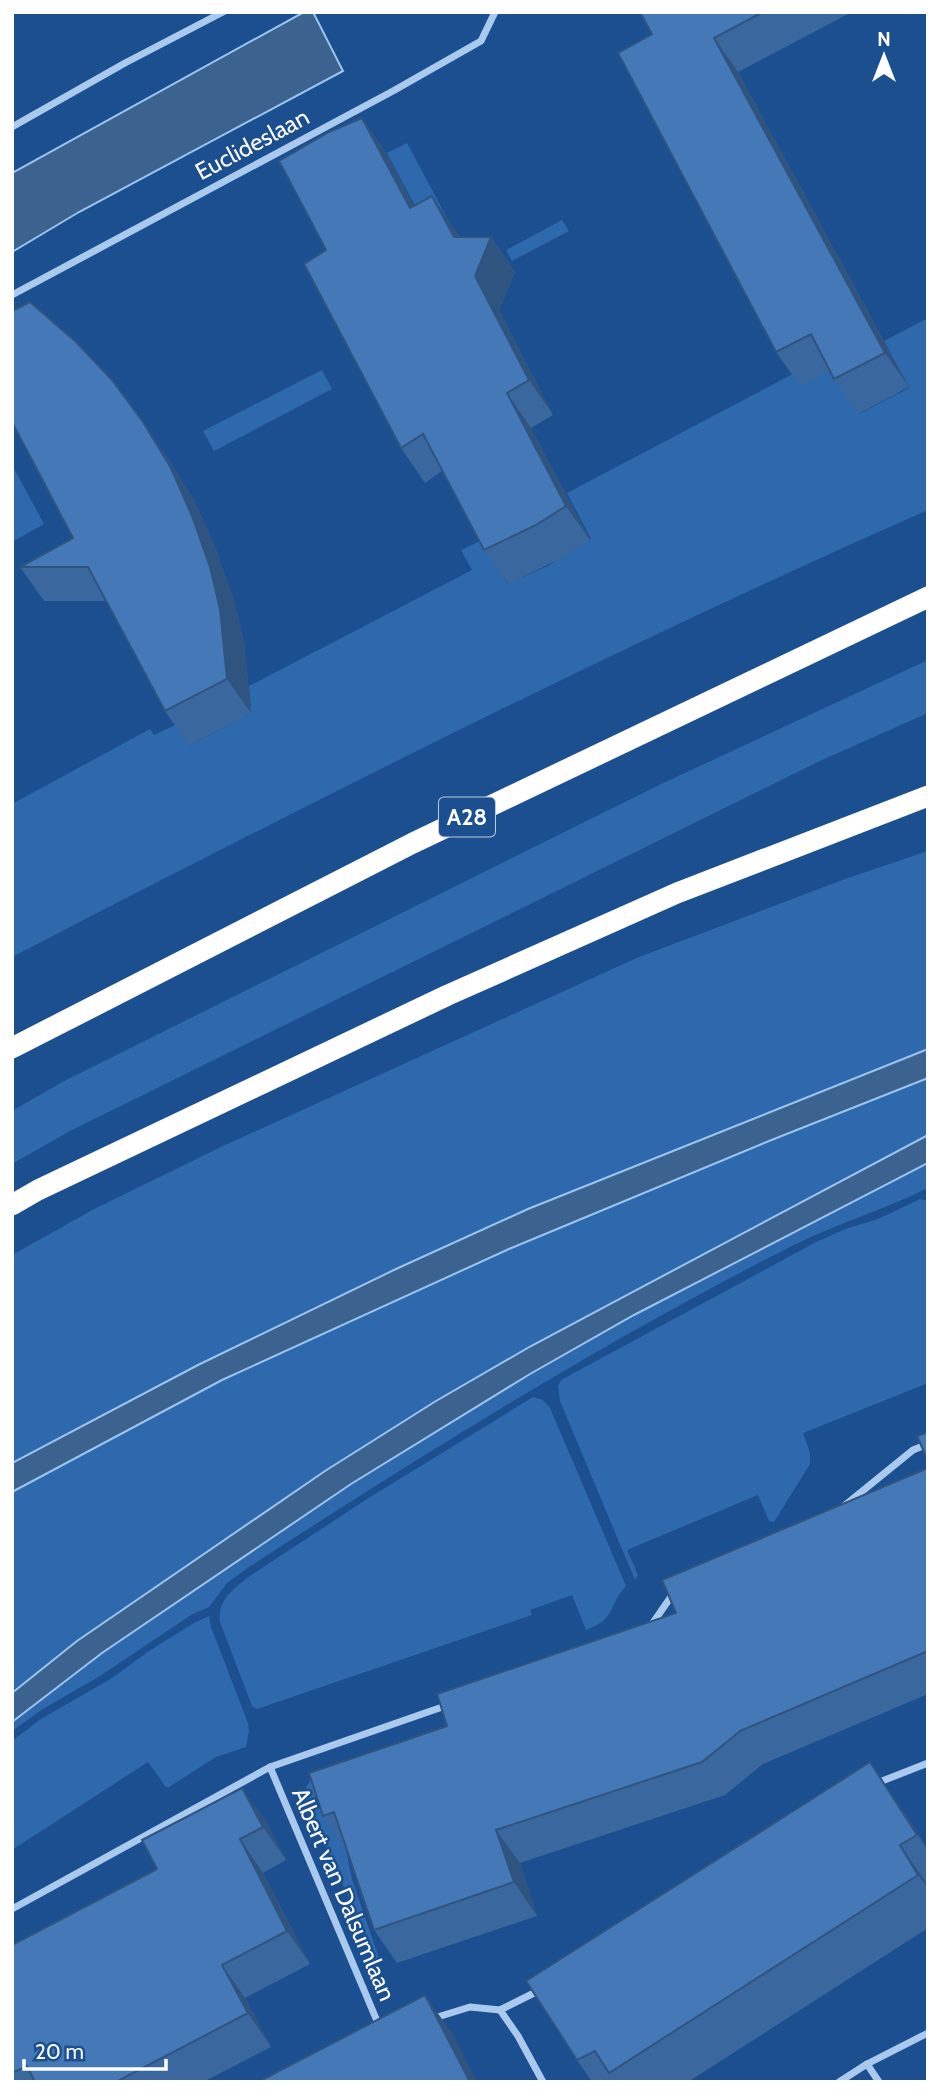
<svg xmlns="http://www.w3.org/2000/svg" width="940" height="2094" viewBox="0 0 940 2094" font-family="Cabin,sans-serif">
  <rect width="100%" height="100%" fill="#1b4f8f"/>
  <!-- green -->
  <g fill="#2e69ad">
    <path d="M407,143l47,88 -20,10 -47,-88z"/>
    <path d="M562,220l7,11 -57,30 -6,-11z"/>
    <path d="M928,318v192c-311,137 -614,291 -916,447v-153l138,-75 4,6 23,-11 12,22 38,-20 7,-9 12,-1 5,-9 -2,-21 223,-116 -11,-20 23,-11 23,45 41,-18 43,-27 -24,-46 226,-119 41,-6 25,46 50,-26 -25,-47z"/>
    <path d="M322,370l10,19 -118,62 -11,-20z"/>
    <path d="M12,465l32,59 -32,18z"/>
    <path d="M928,660v53l-106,47 -752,371 -58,33v-53l52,-30 597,-297z"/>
    <path d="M928,851v198l-400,160 -132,60 -198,96 -186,99v-209l84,-47 127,-62 416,-189 206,-78z"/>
    <path d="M928,1078v57l-397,211 -95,55 -111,70 -248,170 -65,52v-201l210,-112 287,-131 260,-108z"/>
    <path d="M928,1163v25c-45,22 -92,36 -136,58 -188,95 -367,207 -543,321l-22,16 -18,24 -18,8 -91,61 -57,33 -31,22v-9l90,-69 249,-169 179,-110 104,-59z"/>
    <path d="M920,1199l8,2v182l-125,50 7,20v11l-36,58 -5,-1 -11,-26 -131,55 11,25 -3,5 -75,-179 -2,-15 3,-6 255,-138 32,-14 30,-9z"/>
    <path d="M533,1397l10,3 7,8 76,178c-19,20 -8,32 -40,44l-14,-35 -42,15 2,5 -275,94 -5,-3 -32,-84c-3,-22 14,-34 30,-46l117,-77z"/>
    <path d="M209,1616l2,11 37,96 1,8 -3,16 -30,10 -47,30h-3l-18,-25 -136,88v-109l29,-22 71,-41 37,-27 45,-28z"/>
    <path d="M312,1777l34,72 6,30 28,82 -3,1 -70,-159 -1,-15z"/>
  </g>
  <!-- water -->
  <g fill="#3c6290" stroke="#9cc4f0" stroke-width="2">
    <path d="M304,12h9l30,59 -264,141 -67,40v-79z"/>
    <path d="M928,1049v29l-159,63 -260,108 -287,131 -210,112v-29l186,-98 198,-96 132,-60z"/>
    <path d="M928,1135v28l-294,152 -104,59 -179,110 -249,169 -90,69v-29l65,-52 248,-170 111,-70 95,-55z"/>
  </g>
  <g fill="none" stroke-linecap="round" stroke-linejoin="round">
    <!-- minor -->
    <g stroke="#a9c9ee" stroke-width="7">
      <path d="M12,127l113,-64 98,-51"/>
      <path d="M12,295l381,-204 88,-50 14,-29"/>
      <path d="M844,1506l69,-56 15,-6"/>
      <path d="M650,1627l25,-36"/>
      <path d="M270,1767l110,261"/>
      <path d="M877,1783l51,-20"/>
      <path d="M12,1909l258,-142 178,-62"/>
      <path d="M500,2010l18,26 25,46"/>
      <path d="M431,2019l39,-12 30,3 42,-21"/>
      <path d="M867,2064l12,18"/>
      <path d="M839,2082l28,-18 61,-31"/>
    </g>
    <!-- motorway -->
    <g stroke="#fff" stroke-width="21">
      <path d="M12,1048l401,-205 515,-246"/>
      <path d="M12,1205l26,-15 410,-195 229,-102 251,-97"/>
    </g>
  </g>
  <!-- wall -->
  <g fill="#3a679d">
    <path d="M640,12h212l-114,60 171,315 -51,27 -24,-35 -5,-8 -29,15 -24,-34 -124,-318z"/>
    <path d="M362,118l24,35 28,53 42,25 4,6h31l24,35 -16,38 54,105 -22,13 59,112 -30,19 -52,25 -24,-34 -42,-79 -17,12 -24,-35 -75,-198z"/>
    <path d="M143,422l24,35 28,45 21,48 18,51 10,42 7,70 -62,33 -24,-35 -59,-110h-62l-24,-34 53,-29z"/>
    <path d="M928,1468v226l-165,70 -38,31 -205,68 17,53 -140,47 -23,-33 -27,-81h-1l-23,-33 124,-90 229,-113z"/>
    <path d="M898,1803l30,46v79l-240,154h-96l-15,-22z"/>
    <path d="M266,1821l20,39 -23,13 47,91 -65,34 26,49 -68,35h-191v-137z"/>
  </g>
  <!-- shaded-wall -->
  <g fill="#305480">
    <path d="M714,38l24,34 171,315 -24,-34z"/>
    <path d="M362,118l24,35 48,90 -24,-35z"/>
    <path d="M432,196l24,35 21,39 14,-33 24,35 -16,38 54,105 -24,-35z"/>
    <path d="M507,393l24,35 59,112 -24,-34z"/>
    <path d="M143,422l24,35 28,45 21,48 18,51 10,42 7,70 -24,-34z"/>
    <path d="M870,1762l28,41 30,46v2z"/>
    <path d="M242,1788l24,33 20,39 -23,-33z"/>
    <path d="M496,1830l24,33 17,53 -23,-34z"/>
    <path d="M240,1839l23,34 47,91 -23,-33z"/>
    <path d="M900,1845l28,40v3l-10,-13z"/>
    <path d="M222,1965l23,33 26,49 -23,-34z"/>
    <path d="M425,1995l29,41 23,46h-7z"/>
  </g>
  <!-- building -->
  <g fill="#4478b7" stroke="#305480" stroke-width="2">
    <path d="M640,12h123l-49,26 171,315 -51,26 -23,-45 -35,18 -158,-299 34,-19z"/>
    <path d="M362,118l48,90 22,-12 22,41h37l-16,39 54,104 -22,13 59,113 -30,19 -52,25 -61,-116 -22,14 -97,-184 22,-14 -47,-89 50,-29z"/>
    <path d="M30,302l45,39 37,39 31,42 28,46 21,48 18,51 10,42 7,70 -62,32 -77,-144h-68l53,-29 -61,-116v-111z"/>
    <path d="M928,1432v29l-11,-25z"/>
    <path d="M928,1468v183l-188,80 -38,31 -206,68 18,52 -140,48 -40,-118 -11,4 -14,-43 138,-47 -10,-32 239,-81 -14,-33z"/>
    <path d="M870,1762l47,73 -17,10 18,30 -309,198 -14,-22 -18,9 -51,-79z"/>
    <path d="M242,1788l21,39 -23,12 47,92 -65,34 26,48 -132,69h-81l-8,-16 -15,7v-128l145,-76 -15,-29z"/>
    <path d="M425,1995l45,87h-212z"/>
  </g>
  <g text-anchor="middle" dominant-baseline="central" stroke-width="5" stroke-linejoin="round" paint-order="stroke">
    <!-- shield labels -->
    <rect fill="#1b4f8f" stroke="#bbcadd" stroke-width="2" x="439" y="797.5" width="56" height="39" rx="5"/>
    <g font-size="23" font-weight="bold" fill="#fff">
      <text x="467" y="817">A28</text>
    </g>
    <!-- street labels -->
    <g font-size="24" fill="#fff" stroke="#1b4f8f">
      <text transform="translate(252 144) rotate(-28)">Euclideslaan</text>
      <text transform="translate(344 1894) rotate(67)">Albert van Dalsumlaan</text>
    </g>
  </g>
  <!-- border -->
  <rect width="940" height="2094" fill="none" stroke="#ffffff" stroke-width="28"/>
  <!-- north arrow -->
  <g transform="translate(884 56)" stroke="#1b4f8f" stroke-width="5" paint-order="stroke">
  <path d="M0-5L12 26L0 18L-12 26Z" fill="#ffffff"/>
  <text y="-10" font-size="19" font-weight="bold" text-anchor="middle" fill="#ffffff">N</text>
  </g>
  <!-- scale -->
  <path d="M24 2059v10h142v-10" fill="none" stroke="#ffffff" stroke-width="3.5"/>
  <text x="35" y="2059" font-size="21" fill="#ffffff" stroke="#1b4f8f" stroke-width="5" paint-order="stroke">20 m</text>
</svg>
